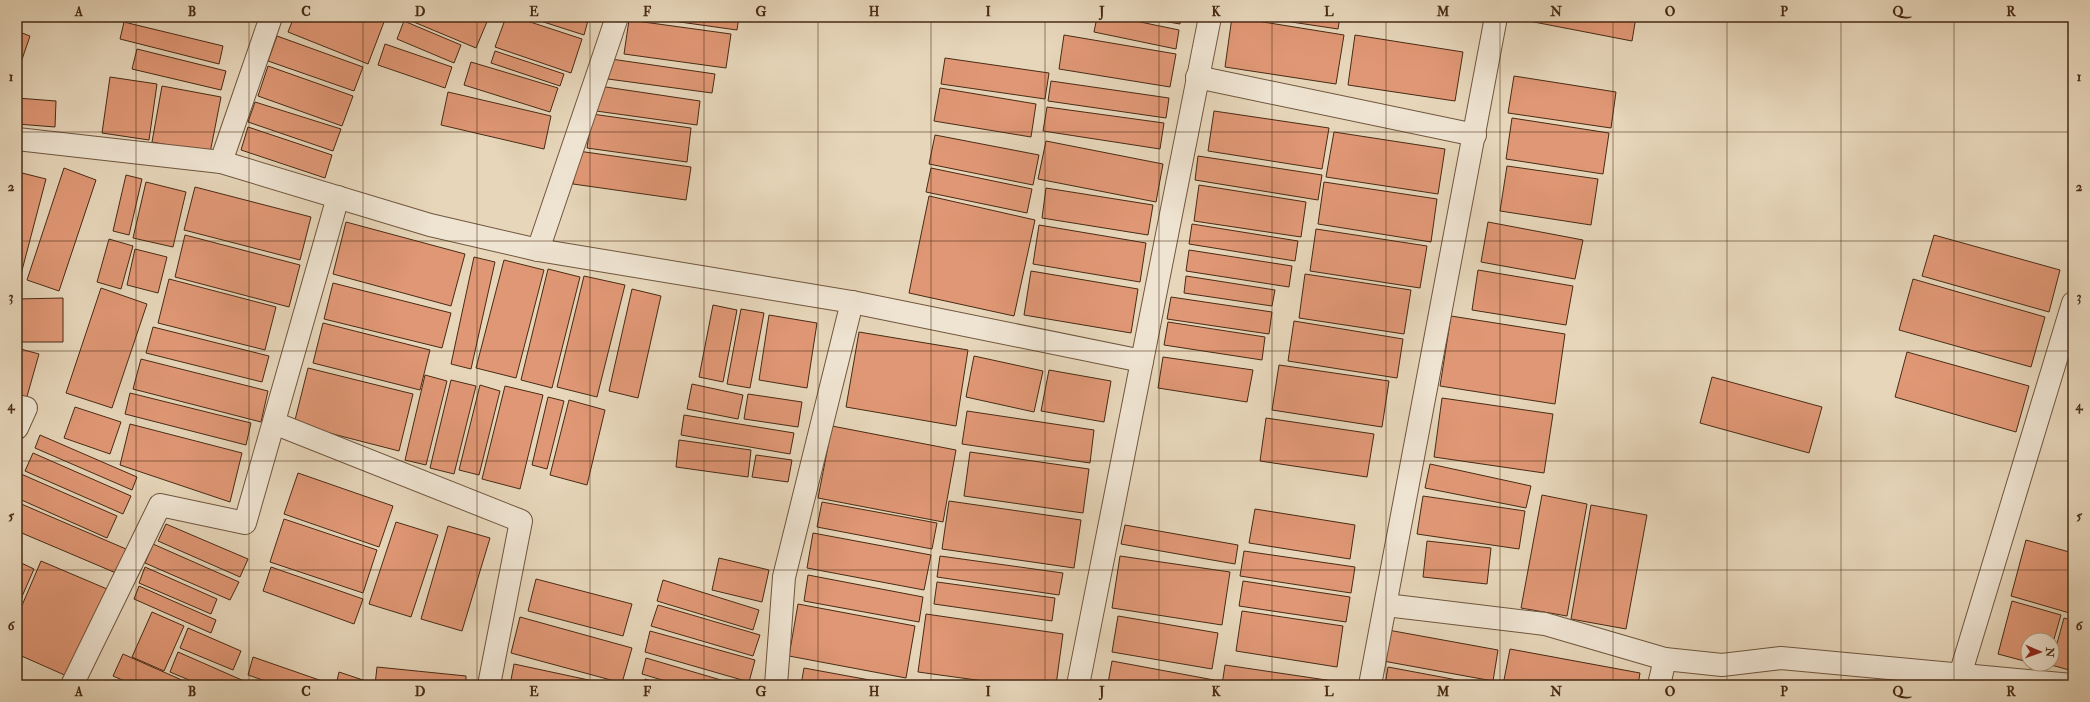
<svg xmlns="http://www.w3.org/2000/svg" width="2090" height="702" viewBox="0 0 2090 702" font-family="'IM FELL Double Pica',serif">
  <rect width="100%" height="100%" fill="#e7d6ba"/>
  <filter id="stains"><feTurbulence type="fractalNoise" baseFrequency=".005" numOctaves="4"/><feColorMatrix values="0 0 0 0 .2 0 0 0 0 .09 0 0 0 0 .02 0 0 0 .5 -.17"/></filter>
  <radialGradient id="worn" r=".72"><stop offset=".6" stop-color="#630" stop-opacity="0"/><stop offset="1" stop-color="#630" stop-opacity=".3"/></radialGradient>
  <!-- building -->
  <g fill="#e09775" stroke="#482b14">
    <path d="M294,17h77l13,5 -16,42 -80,-32z"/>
    <path d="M410,17h79l-13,31 -67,-28z"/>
    <path d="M506,17h9l67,22 -11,34 -76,-26z"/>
    <path d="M528,17h61l-5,18z"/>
    <path d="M644,17h95l-2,13z"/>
    <path d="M1097,17h19l63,13 -3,19 -82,-17z"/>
    <path d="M1140,17h41l-1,7z"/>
    <path d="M1232,17l112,18 -8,49 -111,-17z"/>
    <path d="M1258,17h82l-2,12z"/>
    <path d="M1508,17h128l-4,24z"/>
    <path d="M629,20l102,14 -5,34 -102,-14z"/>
    <path d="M404,21l57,24 -7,18 -57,-24z"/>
    <path d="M124,22l99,24 -4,18 -99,-25z"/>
    <path d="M17,31l13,5 -13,38z"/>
    <path d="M1064,35l112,19 -6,33 -111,-18z"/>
    <path d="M1355,35l108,17 -8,49 -107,-16z"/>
    <path d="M277,36l86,31 -9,24 -86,-30z"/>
    <path d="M385,44l67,23 -7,21 -67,-23z"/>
    <path d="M137,49l89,22 -5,19 -89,-21z"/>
    <path d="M495,51l69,23 -4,12 -69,-23z"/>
    <path d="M945,58l104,15 -4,26 -104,-15z"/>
    <path d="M611,59l104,15 -3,19 -104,-14z"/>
    <path d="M471,62l87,26 -8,24 -86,-27z"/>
    <path d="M268,66l85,30 -11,30 -84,-30z"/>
    <path d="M1514,76l102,16 -5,36 -103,-15z"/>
    <path d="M110,77l47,7 -8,56 -47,-7z"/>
    <path d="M1051,81l118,17 -3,20 -118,-17z"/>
    <path d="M162,86l59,11 -11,56 -58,-11z"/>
    <path d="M599,86l101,15 -3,24 -101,-14z"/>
    <path d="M940,88l96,16 -5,33 -97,-16z"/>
    <path d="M448,92l103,24 -7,33 -103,-24z"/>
    <path d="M17,98l39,3 -1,26 -38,-3z"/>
    <path d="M255,102l86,27 -8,22 -85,-29z"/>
    <path d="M1047,107l117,16 -4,26 -117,-18z"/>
    <path d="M1214,111l115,17 -7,41 -114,-18z"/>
    <path d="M592,114l99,14 -4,34 -100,-14z"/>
    <path d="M1512,118l97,15 -6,41 -97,-15z"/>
    <path d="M248,127l84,28 -7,23 -84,-28z"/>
    <path d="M1334,132l111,17 -7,45 -112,-17z"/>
    <path d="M935,135l104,20 -6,30 -104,-21z"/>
    <path d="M1046,141l117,23 -7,38 -118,-23z"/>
    <path d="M578,151l113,16 -5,33 -113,-16z"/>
    <path d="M1198,156l124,19 -4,25 -123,-20z"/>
    <path d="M1507,166l91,13 -7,46 -91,-14z"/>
    <path d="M64,168l32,12 -37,111 -32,-11z"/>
    <path d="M931,168l101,21 -5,24 -101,-21z"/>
    <path d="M22,173l24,6 -26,99 -3,-1v-85z"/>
    <path d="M126,175l16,4 -13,56 -16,-4z"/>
    <path d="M146,182l40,10 -13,55 -40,-9z"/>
    <path d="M1324,182l113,17 -6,43 -113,-18z"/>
    <path d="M1199,185l107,17 -5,35 -107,-16z"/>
    <path d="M195,187l116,30 -11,43 -116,-30z"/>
    <path d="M1046,188l107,17 -5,30 -106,-17z"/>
    <path d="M929,196l106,24 -21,96 -105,-23z"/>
    <path d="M346,222l119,32 -14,52 -118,-32z"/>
    <path d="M1488,222l95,18 -8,39 -94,-17z"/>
    <path d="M1192,224l106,17 -3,20 -106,-17z"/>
    <path d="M1039,225l107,18 -6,39 -107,-18z"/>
    <path d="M1316,229l111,17 -7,42 -110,-17z"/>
    <path d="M185,235l115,30 -11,42 -114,-30z"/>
    <path d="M1934,235l126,35 -11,42 -127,-36z"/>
    <path d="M109,239l24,7 -12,43 -24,-7z"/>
    <path d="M135,249l32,8 -9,36 -31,-8z"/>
    <path d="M1189,250l103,16 -3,21 -103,-16z"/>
    <path d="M474,257l21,5 -24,107 -20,-5z"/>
    <path d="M504,260l40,10 -28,108 -40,-10z"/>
    <path d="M548,269l32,8 -28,111 -31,-8z"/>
    <path d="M1478,270l95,16 -7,39 -94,-15z"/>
    <path d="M1031,271l107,18 -7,44 -107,-18z"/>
    <path d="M1305,274l106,16 -7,44 -105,-16z"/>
    <path d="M584,276l41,9 -28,112 -40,-10z"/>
    <path d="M1186,276l89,14 -3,16 -88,-13z"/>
    <path d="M169,279l107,28 -11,43 -107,-27z"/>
    <path d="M1913,279l132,38 -14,50 -132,-37z"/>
    <path d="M333,283l118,30 -9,35 -118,-29z"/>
    <path d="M101,288l46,16 -35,104 -46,-15z"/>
    <path d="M632,289l29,7 -23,102 -29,-7z"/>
    <path d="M1171,297l101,15 -3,22 -102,-15z"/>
    <path d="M63,298v44h-46v-43z"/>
    <path d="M713,305l24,5 -14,72 -24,-5z"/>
    <path d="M741,309l23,4 -14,75 -23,-4z"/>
    <path d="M769,315l48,8 -10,65 -48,-8z"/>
    <path d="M1451,316l114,18 -10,70 -115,-18z"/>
    <path d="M1294,321l109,18 -6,39 -109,-17z"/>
    <path d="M1168,322l97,15 -3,23 -98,-15z"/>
    <path d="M323,323l107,27 -10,40 -107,-27z"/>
    <path d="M153,327l116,29 -7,26 -116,-29z"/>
    <path d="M859,332l109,18 -12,76 -110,-19z"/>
    <path d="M17,348l22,6 -13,46 -9,-2z"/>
    <path d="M1907,352l122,34 -13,46 -121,-35z"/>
    <path d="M974,356l69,15 -9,41 -68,-15z"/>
    <path d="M1163,357l90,13 -6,32 -89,-14z"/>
    <path d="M141,359l127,32 -7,31 -128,-33z"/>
    <path d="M1279,365l110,16 -7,46 -110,-17z"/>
    <path d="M308,368l105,26 -14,57 -105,-27z"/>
    <path d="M1049,370l62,11 -7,41 -63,-11z"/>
    <path d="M425,375l22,6 -21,84 -21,-5z"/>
    <path d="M1712,377l110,30 -13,46 -109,-30z"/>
    <path d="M451,380l25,6 -22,88 -24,-6z"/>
    <path d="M692,384l51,11 -5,24 -51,-10z"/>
    <path d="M480,385l20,6 -21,84 -20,-5z"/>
    <path d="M505,386l38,9 -23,94 -38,-10z"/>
    <path d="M130,393l121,30 -5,22 -121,-31z"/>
    <path d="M748,394l54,8 -4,25 -54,-8z"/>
    <path d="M548,397l16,4 -17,68 -15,-4z"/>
    <path d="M1442,398l111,16 -9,59 -110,-16z"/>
    <path d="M569,400l36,10 -18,75 -37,-10z"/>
    <path d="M75,407l46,15 -11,32 -46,-16z"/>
    <path d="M967,411l127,19 -4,33 -128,-19z"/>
    <path d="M684,415l110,18 -4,21 -109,-19z"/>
    <path d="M1266,418l108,16 -7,43 -107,-16z"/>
    <path d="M130,424l112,29 -12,49 -110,-37z"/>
    <path d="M832,426l124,24 -13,72 -125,-24z"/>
    <path d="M40,435l97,42 -5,13 -97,-42z"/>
    <path d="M679,440l72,10 -3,27 -72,-10z"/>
    <path d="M970,452l119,17 -6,44 -119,-17z"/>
    <path d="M33,453l98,43 -8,18 -98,-43z"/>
    <path d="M756,455l36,5 -4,22 -36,-5z"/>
    <path d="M1430,464l101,22 -5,22 -101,-20z"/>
    <path d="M298,473l95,33 -14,41 -95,-33z"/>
    <path d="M21,474l96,42 -10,22 -90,-40v-15z"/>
    <path d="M1542,495l45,9 -20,112 -46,-8z"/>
    <path d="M1423,496l102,15 -6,38 -102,-15z"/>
    <path d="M949,501l132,19 -7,48 -132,-19z"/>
    <path d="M822,502l115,21 -5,26 -115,-22z"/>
    <path d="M19,503l107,46 -10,24 -99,-42v-24z"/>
    <path d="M1591,505l56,10 -21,114 -55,-10z"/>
    <path d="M1255,509l100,16 -5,34 -101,-16z"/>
    <path d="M284,519l93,31 -14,43 -93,-31z"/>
    <path d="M396,522l42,13 -27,82 -42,-13z"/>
    <path d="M166,524l82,35 -8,18 -82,-36z"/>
    <path d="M1125,525l113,20 -3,19 -114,-20z"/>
    <path d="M448,526l42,12 -28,93 -41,-12z"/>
    <path d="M813,533l118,22 -7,35 -117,-22z"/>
    <path d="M2026,540l47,13v61l-62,-18z"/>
    <path d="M1427,541l64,7 -4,36 -64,-7z"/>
    <path d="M153,544l86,38 -9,18 -85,-37z"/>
    <path d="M1244,551l111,16 -4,26 -111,-17z"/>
    <path d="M940,556l123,17 -4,22 -122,-18z"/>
    <path d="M1120,556l110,16 -8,53 -110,-17z"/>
    <path d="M719,558l50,12 -7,32 -50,-12z"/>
    <path d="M17,561l17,8 -17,39z"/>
    <path d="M41,561l66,28 -38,88 -52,-23v-37z"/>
    <path d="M145,567l72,32 -6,15 -72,-31z"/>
    <path d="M271,567l92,32 -9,25 -91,-33z"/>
    <path d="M808,575l115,22 -4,25 -115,-21z"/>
    <path d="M536,579l96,25 -9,32 -95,-25z"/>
    <path d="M663,580l96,30 -6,20 -96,-29z"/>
    <path d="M1243,581l107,16 -4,25 -107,-16z"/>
    <path d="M937,582l118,16 -3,23 -118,-17z"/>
    <path d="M139,586l77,34 -5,13 -77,-34z"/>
    <path d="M2012,601l49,14 -9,31v-6h-24v22l-30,-8z"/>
    <path d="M798,604l117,22 -9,52 -117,-22z"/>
    <path d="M658,605l102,30 -7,21 -102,-30z"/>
    <path d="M1242,611l101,15 -6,41 -101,-16z"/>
    <path d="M152,612l32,14 -20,45 -32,-14z"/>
    <path d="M926,614l137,20 -7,51h-43l-95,-13z"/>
    <path d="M1118,616l100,17 -6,36 -100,-17z"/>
    <path d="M520,617l112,31 -10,35 -111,-30z"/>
    <path d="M2064,618l9,3v50l-22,-6z"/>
    <path d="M188,628l53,23 -8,19 -53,-22z"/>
    <path d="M1388,630l110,20 -5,31 -110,-20z"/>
    <path d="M650,631l105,29 -6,22 -104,-30z"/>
    <path d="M1510,649l130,24 -2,12h-135z"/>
    <path d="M178,652l66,29 -1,4h-42l-31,-13z"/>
    <path d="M123,654l70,31h-59l-21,-9z"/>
    <path d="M253,657l72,25 -1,3h-47l-29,-10z"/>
    <path d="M646,658l92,27h-59l-37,-11z"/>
    <path d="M1112,661l102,19 -1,5h-94l-11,-2z"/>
    <path d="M514,664l98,21h-102z"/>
    <path d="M1225,665l108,16v4h-111z"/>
    <path d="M377,667l89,9v9h-91z"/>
    <path d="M1388,667l96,18h-99z"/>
    <path d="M804,668l93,17h-96z"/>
    <path d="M339,672l27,9 -1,4h-29z"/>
    <path d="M645,679l20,6h-21z"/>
    <path d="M114,680l12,5h-15z"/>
  </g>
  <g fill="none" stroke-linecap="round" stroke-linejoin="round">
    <defs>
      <g id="street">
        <path d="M1197,77l278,58"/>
        <path d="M17,139l204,23 209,63 108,25 314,52 290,59"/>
        <path d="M221,162l50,-145"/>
        <path d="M538,250l79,-233"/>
        <path d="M17,406l9,2 -9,20"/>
        <path d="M274,423l247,98 -32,164"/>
        <path d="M1386,605l159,19 120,35 57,6 59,-7 291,27"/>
        <path d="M1960,675l113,-372"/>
        <path d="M72,685l88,-180 85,18 93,-326"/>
        <path d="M776,685l8,-108 68,-275"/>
        <path d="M1078,685l132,-668"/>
        <path d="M1370,685l126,-668"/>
        <path d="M1659,685l6,-26"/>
      </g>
    </defs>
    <!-- street casing -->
    <use href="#street" stroke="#70563e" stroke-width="24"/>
    <!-- street -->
    <use href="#street" stroke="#efe4d2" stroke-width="22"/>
  </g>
  <!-- grid -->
  <path fill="none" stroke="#482b14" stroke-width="1" stroke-opacity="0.55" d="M136,17v668M249,17v668M363,17v668M477,17v668M590,17v668M704,17v668M818,17v668M931,17v668M1045,17v668M1159,17v668M1272,17v668M1386,17v668M1500,17v668M1613,17v668M1727,17v668M1841,17v668M1954,17v668M17,132h2056M17,241h2056M17,351h2056M17,461h2056M17,570h2056"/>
  <!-- margin -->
  <rect width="2090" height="702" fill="none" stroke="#e7d6ba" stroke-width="44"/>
  <!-- north arrow -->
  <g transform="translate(2040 652) rotate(92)"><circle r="19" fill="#efe4d2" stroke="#ac9a86"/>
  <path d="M0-3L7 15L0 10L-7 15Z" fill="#8f2418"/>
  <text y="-6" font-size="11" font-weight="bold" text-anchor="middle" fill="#482b14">N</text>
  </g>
  <rect x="22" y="22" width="2046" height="658" fill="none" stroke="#482b14" stroke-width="1.5"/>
  <g font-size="13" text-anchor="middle" font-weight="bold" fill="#482b14">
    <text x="79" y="16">A</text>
    <text x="192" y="16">B</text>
    <text x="306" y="16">C</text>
    <text x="420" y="16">D</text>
    <text x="534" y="16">E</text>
    <text x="647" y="16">F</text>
    <text x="761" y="16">G</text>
    <text x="874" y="16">H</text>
    <text x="988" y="16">I</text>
    <text x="1102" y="16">J</text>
    <text x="1216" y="16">K</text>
    <text x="1329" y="16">L</text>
    <text x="1443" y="16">M</text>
    <text x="1556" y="16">N</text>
    <text x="1670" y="16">O</text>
    <text x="1784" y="16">P</text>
    <text x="1898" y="16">Q</text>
    <text x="2011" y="16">R</text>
    <text x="11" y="81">1</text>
    <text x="2079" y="81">1</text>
    <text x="11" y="191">2</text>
    <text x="2079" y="191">2</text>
    <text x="11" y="301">3</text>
    <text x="2079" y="301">3</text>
    <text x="11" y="410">4</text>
    <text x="2079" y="410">4</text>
    <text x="11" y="520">5</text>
    <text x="2079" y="520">5</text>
    <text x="11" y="630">6</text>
    <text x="2079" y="630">6</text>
    <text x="79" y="696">A</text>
    <text x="192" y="696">B</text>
    <text x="306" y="696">C</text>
    <text x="420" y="696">D</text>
    <text x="534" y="696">E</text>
    <text x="647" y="696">F</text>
    <text x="761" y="696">G</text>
    <text x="874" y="696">H</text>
    <text x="988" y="696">I</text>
    <text x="1102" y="696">J</text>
    <text x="1216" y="696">K</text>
    <text x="1329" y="696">L</text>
    <text x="1443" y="696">M</text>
    <text x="1556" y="696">N</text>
    <text x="1670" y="696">O</text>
    <text x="1784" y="696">P</text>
    <text x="1898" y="696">Q</text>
    <text x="2011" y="696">R</text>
  </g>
  <rect width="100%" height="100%" filter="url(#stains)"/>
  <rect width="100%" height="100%" fill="url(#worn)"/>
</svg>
